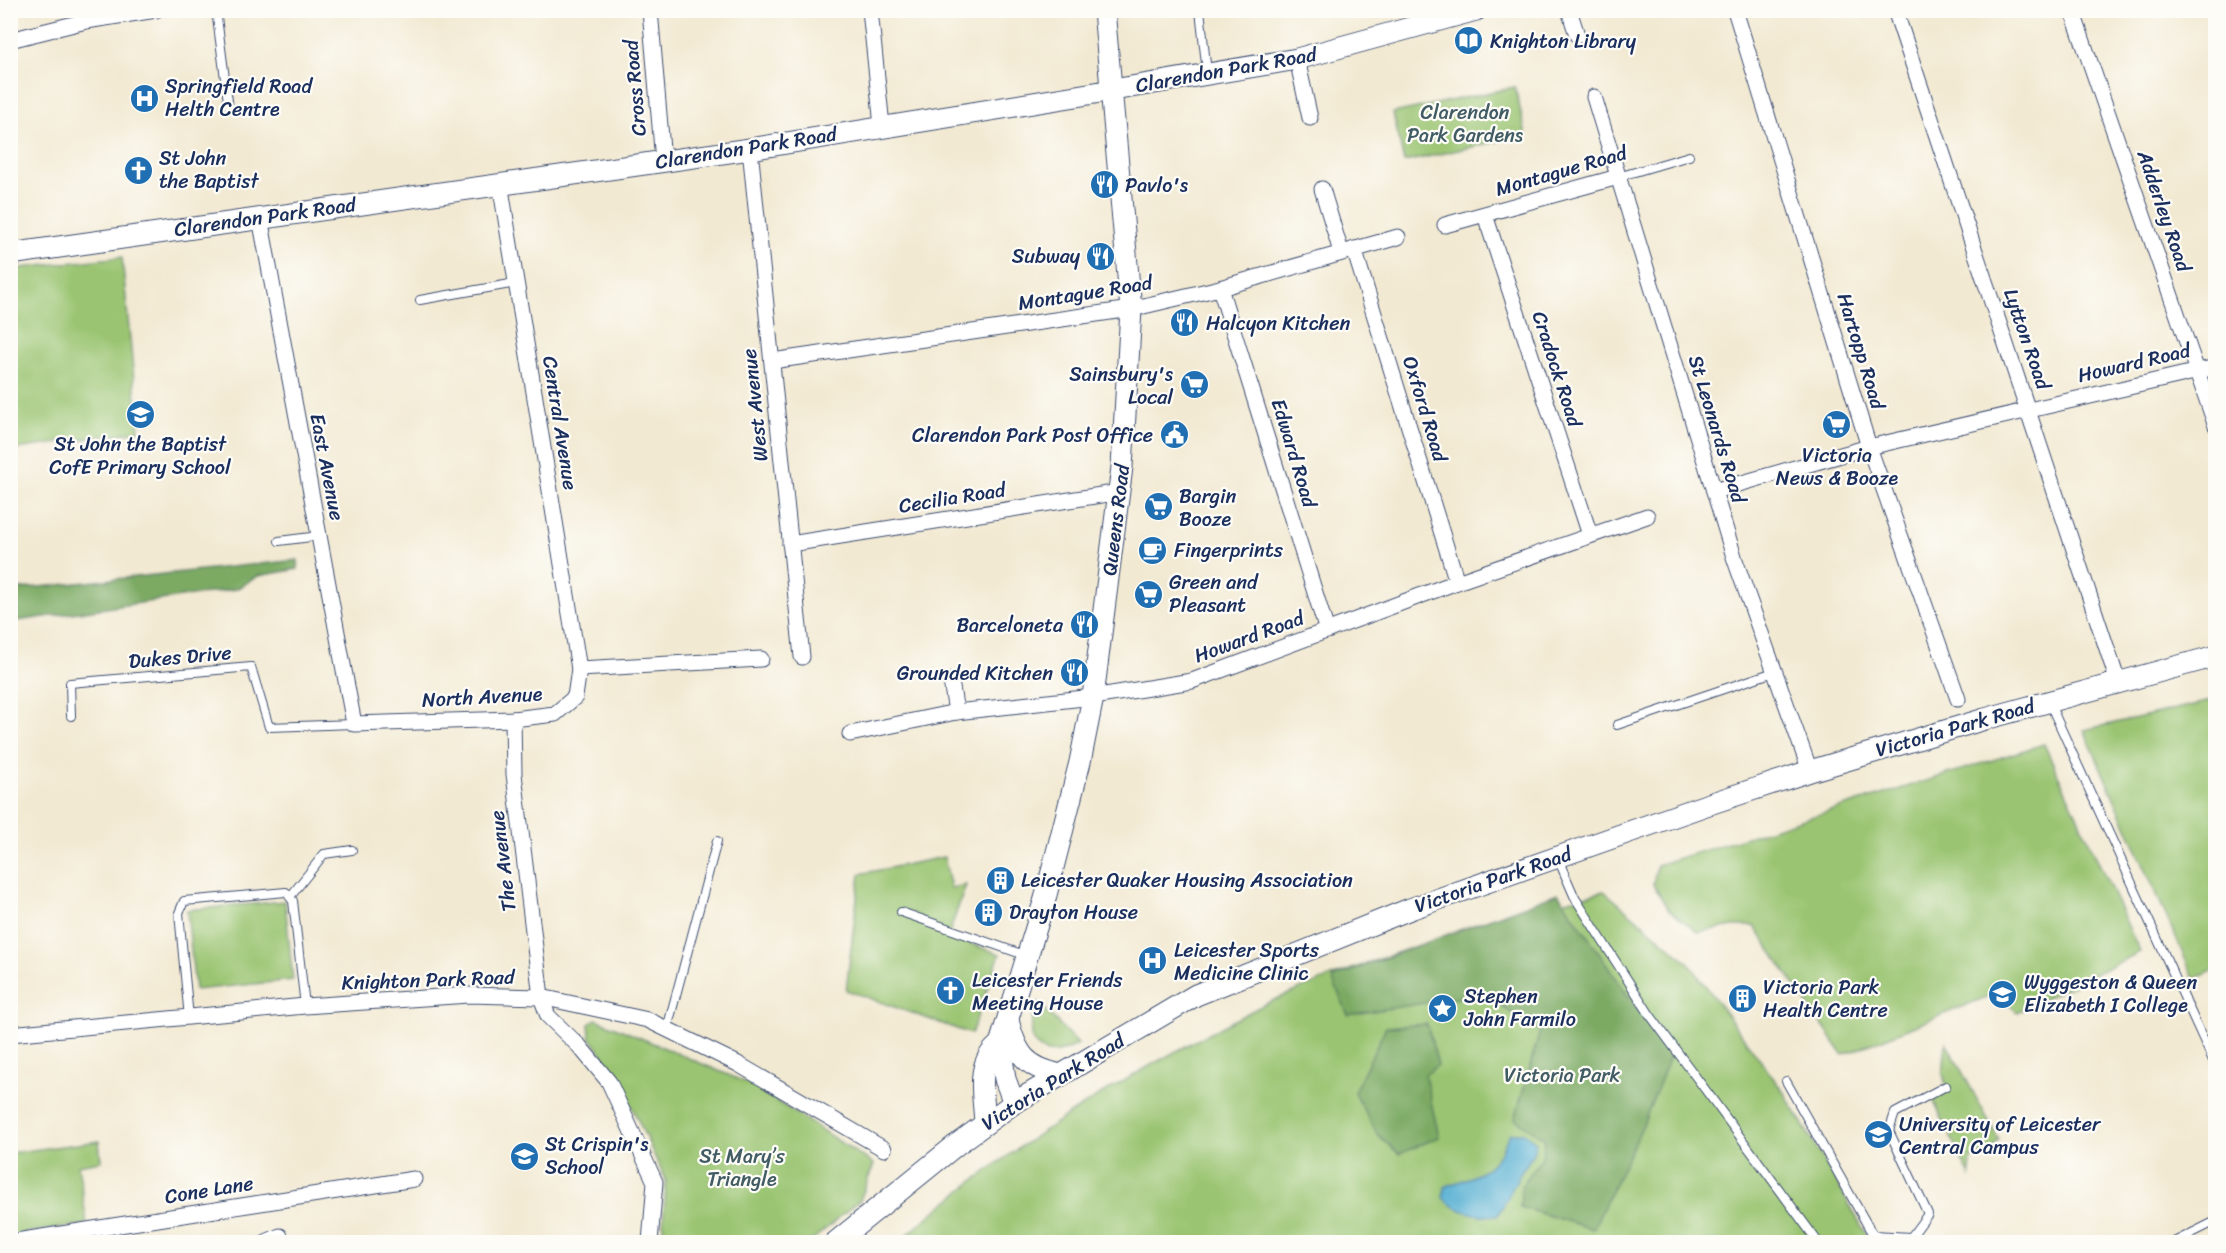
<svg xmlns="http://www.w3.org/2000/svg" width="2226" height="1253" viewBox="0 0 2226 1253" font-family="Sriracha,sans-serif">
  <rect width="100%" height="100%" fill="#fdfcf7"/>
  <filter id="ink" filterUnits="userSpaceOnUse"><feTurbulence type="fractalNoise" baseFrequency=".0167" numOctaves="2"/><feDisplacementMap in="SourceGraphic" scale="12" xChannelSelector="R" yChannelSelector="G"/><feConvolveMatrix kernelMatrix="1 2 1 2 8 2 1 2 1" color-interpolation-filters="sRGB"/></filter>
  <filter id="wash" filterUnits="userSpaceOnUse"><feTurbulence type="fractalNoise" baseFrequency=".008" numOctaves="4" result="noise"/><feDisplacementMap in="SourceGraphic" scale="24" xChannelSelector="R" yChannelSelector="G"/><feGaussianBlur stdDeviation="1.35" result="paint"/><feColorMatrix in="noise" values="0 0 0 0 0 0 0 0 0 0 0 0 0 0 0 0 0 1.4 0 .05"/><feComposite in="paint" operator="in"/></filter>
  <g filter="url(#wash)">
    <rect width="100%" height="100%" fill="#f2e9d2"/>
    <!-- green -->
    <g fill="#9ac471" stroke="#5a7a68" stroke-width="1.5">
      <path d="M1515,87l11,48 -122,27 -11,-49z"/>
      <path d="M122,257l17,174 -128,19v-181z"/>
      <path d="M2215,700v270l-21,9 -110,-249z"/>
      <path d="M2044,744l96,208 -123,60 -21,-19 -153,62 -89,-129h-21l-35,6 -29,-22 -16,-26 4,-19z"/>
      <path d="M944,857l7,31 15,-3 -18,51 52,18 -29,80 -125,-44 14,-116z"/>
      <path d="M1604,891l85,72 96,131 86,148h-972c90,-80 194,-147 300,-203 24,-12 48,-27 73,-38 107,-46 219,-81 332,-110z"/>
      <path d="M285,901l8,79 -98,10 -8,-80z"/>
      <path d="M1038,1002l40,42c-40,23 -57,-5 -40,-42z"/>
      <path d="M596,1019l156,66 122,79 -14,36 -50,42h-148l4,-61 -48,-104 -28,-40 -1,-13z"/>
      <path d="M1946,1042l53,98 -5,7 -23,12 -1,17 -38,-78 14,-12 -3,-12z"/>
      <path d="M99,1141l2,20 -23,4 9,59 -76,11 -1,-82z"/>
    </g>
    <!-- forest -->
    <g fill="#7baa63" stroke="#4b6c60" stroke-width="1.5">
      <path d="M298,560v9l-40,7 -22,13 -225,33v-32z"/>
      <path d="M1558,893l112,164 -28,70 -49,102 -73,-22 2,-22 20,-27 3,-19 -30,-20 25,-88 -58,-37 -134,21 -16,-37z"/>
      <path d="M1427,1024l11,41 -13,10 14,62 -40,17 -22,-20 -23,-42 32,-65z"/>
    </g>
    <!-- water -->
    <path fill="#55afd2" stroke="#386f98" stroke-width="1.5" d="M1511,1133h13l12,9c-2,17 -13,24 -20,39 -6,12 -11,23 -19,35 -22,-1 -39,-3 -54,-18l2,-11c21,-9 40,-11 54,-32 5,-7 6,-15 12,-22z"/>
  </g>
  <g filter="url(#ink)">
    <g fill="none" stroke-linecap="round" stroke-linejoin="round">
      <defs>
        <g id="lane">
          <path d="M216,10l13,99"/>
          <path d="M1200,10l7,63"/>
          <path d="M1618,177l71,-21"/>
          <path d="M420,300l96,-17"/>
          <path d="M279,541l40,-5"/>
          <path d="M2049,702l167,365"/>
          <path d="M71,716l-1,-33 181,-16 18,60 85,-3"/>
          <path d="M1617,725l157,-53"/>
          <path d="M1558,859l17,39 75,117 168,227"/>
          <path d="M290,897l34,-43 28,-4"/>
          <path d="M901,912l126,44"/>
          <path d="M189,1018l-10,-105 5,-12 102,-9 7,9 12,105"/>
          <path d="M667,1029l50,-188"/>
          <path d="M1786,1081l87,154 38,2 3,5"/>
          <path d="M1911,1237l17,-23 -39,-83 6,-18 51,-27"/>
          <path d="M2174,1242l42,-21"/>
        </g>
        <g id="street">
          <path d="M650,10l13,151"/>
          <path d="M870,10l12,116"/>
          <path d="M1569,10l8,25"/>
          <path d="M1735,10l134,437 89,252"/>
          <path d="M1895,10l223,672"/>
          <path d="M2072,10l144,416"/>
          <path d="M10,40l76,-19 70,-11"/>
          <path d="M1297,59l13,59"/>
          <path d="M1594,97l141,463 75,211"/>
          <path d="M750,149l52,508"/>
          <path d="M500,183l79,486"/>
          <path d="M1322,189l19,63"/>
          <path d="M1485,215l105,320"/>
          <path d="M260,218l94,506 159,-5 42,-5 20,-17 4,-28 182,-10"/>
          <path d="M1445,225l173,-48"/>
          <path d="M1354,249l103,333"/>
          <path d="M1220,288l107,343"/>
          <path d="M772,361l359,-52 89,-21 178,-51"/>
          <path d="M1714,491l155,-44 347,-80"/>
          <path d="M790,544l330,-52"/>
          <path d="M951,681l5,31"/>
          <path d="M513,719l1,55 27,223 7,19 32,31 29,35 46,100 -5,60"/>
          <path d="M850,734l106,-22 137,-15 99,-16 265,-99 190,-66"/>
          <path d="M10,1034l295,-28 164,-11 72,2 107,23 90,44 146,85"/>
          <path d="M10,1242l404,-63"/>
          <path d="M266,1242l14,-6"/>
        </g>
        <g id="secondary">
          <path d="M10,254l740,-105 363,-59 184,-31 179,-49"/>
          <path d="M1008,1020c8,34 18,48 53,55"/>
          <path d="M1014,1103l-9,-24 -5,-35 45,-145 35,-137 13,-65 29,-230 9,-158 -27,-299"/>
          <path d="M985,1124c-1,-29 -11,-60 15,-80"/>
          <path d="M836,1242l120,-97 58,-42 182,-108 214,-86 296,-104 104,-34 175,-52 231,-63"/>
        </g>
      </defs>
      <!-- lane casing -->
      <use href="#lane" stroke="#3b4b6f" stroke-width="10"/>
      <!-- street casing -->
      <use href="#street" stroke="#3b4b6f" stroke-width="17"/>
      <!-- secondary casing -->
      <use href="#secondary" stroke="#3b4b6f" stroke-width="23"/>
      <!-- lane -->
      <use href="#lane" stroke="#fff" stroke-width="8"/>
      <!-- street -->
      <use href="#street" stroke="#fff" stroke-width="15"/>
      <!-- secondary -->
      <use href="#secondary" stroke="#fff" stroke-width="21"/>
    </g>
  </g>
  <!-- icons -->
  <defs>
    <symbol id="library-disc" viewBox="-11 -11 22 22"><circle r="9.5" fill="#1f6fb2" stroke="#fdfcf7"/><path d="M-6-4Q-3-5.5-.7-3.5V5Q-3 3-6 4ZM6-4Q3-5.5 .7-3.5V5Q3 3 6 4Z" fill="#fff"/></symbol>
    <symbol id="hospital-disc" viewBox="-11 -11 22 22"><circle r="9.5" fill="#1f6fb2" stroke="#fdfcf7"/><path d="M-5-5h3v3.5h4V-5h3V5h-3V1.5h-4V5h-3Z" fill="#fff"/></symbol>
    <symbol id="church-disc" viewBox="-11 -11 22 22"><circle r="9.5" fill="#1f6fb2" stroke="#fdfcf7"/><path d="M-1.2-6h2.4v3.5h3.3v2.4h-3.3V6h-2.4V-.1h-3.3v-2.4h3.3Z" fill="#fff"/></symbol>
    <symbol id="restaurant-disc" viewBox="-11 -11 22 22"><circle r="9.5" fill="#1f6fb2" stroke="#fdfcf7"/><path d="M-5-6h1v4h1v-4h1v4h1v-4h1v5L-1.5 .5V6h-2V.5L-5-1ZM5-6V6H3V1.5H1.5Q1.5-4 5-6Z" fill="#fff"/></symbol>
    <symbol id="supermarket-disc" viewBox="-11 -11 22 22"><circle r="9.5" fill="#1f6fb2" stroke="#fdfcf7"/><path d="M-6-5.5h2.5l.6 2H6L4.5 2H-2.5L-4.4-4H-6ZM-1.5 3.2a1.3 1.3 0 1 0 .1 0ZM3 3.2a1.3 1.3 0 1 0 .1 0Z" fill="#fff"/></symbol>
    <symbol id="school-disc" viewBox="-11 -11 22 22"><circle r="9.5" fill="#1f6fb2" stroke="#fdfcf7"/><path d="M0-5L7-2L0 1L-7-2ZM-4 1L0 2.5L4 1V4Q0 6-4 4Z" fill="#fff"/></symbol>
    <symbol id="civic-disc" viewBox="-11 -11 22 22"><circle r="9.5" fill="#1f6fb2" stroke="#fdfcf7"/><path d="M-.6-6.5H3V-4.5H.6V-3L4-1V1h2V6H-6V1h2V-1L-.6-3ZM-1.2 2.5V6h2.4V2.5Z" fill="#fff"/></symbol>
    <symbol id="cafe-disc" viewBox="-11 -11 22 22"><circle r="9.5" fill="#1f6fb2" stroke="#fdfcf7"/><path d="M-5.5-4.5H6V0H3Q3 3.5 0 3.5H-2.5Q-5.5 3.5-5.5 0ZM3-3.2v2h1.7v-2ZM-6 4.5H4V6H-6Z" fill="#fff"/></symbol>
    <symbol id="building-disc" viewBox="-11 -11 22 22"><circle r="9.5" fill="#1f6fb2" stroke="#fdfcf7"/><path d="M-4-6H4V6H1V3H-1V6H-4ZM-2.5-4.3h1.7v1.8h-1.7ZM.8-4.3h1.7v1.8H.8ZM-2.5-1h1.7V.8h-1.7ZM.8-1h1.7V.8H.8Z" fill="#fff"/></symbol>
    <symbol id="university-disc" viewBox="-11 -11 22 22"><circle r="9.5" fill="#1f6fb2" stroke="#fdfcf7"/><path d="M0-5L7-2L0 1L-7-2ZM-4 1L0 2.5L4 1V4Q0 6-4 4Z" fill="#fff"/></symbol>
    <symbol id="sight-disc" viewBox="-11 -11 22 22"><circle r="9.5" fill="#1f6fb2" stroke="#fdfcf7"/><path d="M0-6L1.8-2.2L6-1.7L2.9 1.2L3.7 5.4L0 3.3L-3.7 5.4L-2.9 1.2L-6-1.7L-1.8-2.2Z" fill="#fff"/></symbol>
  </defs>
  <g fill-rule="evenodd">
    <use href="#library-disc" x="1452" y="24" width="33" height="33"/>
    <use href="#hospital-disc" x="128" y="82" width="33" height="33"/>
    <use href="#church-disc" x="122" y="154" width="33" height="33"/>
    <use href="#restaurant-disc" x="1088" y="168" width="33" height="33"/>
    <use href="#restaurant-disc" x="1084" y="240" width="33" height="33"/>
    <use href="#restaurant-disc" x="1168" y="306" width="33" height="33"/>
    <use href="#supermarket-disc" x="1178" y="368" width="33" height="33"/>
    <use href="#school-disc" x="124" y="398" width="33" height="33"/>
    <use href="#supermarket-disc" x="1820" y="408" width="33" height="33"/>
    <use href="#civic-disc" x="1158" y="418" width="33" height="33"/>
    <use href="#supermarket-disc" x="1142" y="490" width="33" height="33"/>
    <use href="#cafe-disc" x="1136" y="534" width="33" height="33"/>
    <use href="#supermarket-disc" x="1132" y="578" width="33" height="33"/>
    <use href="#restaurant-disc" x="1068" y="608" width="33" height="33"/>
    <use href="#restaurant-disc" x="1058" y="656" width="33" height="33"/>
    <use href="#building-disc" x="984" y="864" width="33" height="33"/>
    <use href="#building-disc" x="972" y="896" width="33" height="33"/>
    <use href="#hospital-disc" x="1136" y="944" width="33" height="33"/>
    <use href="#church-disc" x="934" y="974" width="33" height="33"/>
    <use href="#university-disc" x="1986" y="978" width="33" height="33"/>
    <use href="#building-disc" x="1726" y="982" width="33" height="33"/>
    <use href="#sight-disc" x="1426" y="992" width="33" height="33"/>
    <use href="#university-disc" x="1862" y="1118" width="33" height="33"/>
    <use href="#school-disc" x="508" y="1140" width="33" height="33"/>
  </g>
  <g text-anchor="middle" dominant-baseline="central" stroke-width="4.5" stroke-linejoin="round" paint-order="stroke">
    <!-- poi labels -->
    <g font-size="20" fill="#1b2f5e" stroke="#fdfcf7" text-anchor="start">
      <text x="1490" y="41">Knighton Library</text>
      <text x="165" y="86">Springfield Road<tspan x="165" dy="23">Helth Centre</tspan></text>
      <text x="159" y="158">St John<tspan x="159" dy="23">the Baptist</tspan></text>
      <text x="1125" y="185">Pavlo's</text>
      <text x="1080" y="256" text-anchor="end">Subway</text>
      <text x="1206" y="323">Halcyon Kitchen</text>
      <text x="1173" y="374" text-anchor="end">Sainsbury's<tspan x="1173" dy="23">Local</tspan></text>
      <text x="1153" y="435" text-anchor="end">Clarendon Park Post Office</text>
      <text x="140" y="444" text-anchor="middle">St John the Baptist<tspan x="140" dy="23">CofE Primary School</tspan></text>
      <text x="1837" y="455" text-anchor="middle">Victoria<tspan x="1837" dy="23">News &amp; Booze</tspan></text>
      <text x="1179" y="496">Bargin<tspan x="1179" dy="23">Booze</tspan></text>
      <text x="1174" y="550">Fingerprints</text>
      <text x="1169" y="582">Green and<tspan x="1169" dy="23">Pleasant</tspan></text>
      <text x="1063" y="625" text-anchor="end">Barceloneta</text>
      <text x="1053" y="673" text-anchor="end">Grounded Kitchen</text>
      <text x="1021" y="880">Leicester Quaker Housing Association</text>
      <text x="1009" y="912">Drayton House</text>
      <text x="1174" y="950">Leicester Sports<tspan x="1174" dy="23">Medicine Clinic</tspan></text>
      <text x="972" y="980">Leicester Friends<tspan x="972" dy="23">Meeting House</tspan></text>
      <text x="2024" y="982">Wyggeston &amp; Queen<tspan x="2024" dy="23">Elizabeth I College</tspan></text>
      <text x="1763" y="987">Victoria Park<tspan x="1763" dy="23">Health Centre</tspan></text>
      <text x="1464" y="996">Stephen<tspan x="1464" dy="23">John Farmilo</tspan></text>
      <text x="1899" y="1124">University of Leicester<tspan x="1899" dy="23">Central Campus</tspan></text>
      <text x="545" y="1144">St Crispin's<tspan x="545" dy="23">School</tspan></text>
    </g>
    <!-- street labels -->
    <g font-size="20" fill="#1b2f5e" stroke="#fdfcf7">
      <text transform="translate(1226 70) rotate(-10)">Clarendon Park Road</text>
      <text transform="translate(635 88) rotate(-95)">Cross Road</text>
      <text transform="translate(746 148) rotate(-9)">Clarendon Park Road</text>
      <text transform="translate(1561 171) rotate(-16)">Montague Road</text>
      <text transform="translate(2164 211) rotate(71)">Adderley Road</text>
      <text transform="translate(265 217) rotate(-8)">Clarendon Park Road</text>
      <text transform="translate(1085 293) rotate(-9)">Montague Road</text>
      <text transform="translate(2027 339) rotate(71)">Lytton Road</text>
      <text transform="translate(1861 351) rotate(73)">Hartopp Road</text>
      <text transform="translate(2134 363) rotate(-13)">Howard Road</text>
      <text transform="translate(1557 369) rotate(72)">Cradock Road</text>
      <text transform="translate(755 405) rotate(-96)">West Avenue</text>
      <text transform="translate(1425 409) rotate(73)">Oxford Road</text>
      <text transform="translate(560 423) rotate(81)">Central Avenue</text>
      <text transform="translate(1717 429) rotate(73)">St Leonards Road</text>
      <text transform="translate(1294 453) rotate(73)">Edward Road</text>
      <text transform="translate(327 467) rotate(79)">East Avenue</text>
      <text transform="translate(952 498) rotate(-9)">Cecilia Road</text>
      <text transform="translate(1116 520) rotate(-83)">Queens Road</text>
      <text transform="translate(1249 637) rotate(-20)">Howard Road</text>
      <text transform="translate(180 657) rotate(-5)">Dukes Drive</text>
      <text transform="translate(482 697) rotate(-3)">North Avenue</text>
      <text transform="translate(1955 728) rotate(-16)">Victoria Park Road</text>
      <text transform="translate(503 861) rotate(-97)">The Avenue</text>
      <text transform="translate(1493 880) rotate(-19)">Victoria Park Road</text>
      <text transform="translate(428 980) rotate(-2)">Knighton Park Road</text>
      <text transform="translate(1053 1082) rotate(-32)">Victoria Park Road</text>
      <text transform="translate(209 1190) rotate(-9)">Cone Lane</text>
    </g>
    <!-- park labels -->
    <g font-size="20" fill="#415c64" stroke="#fdfcf7">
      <text x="1465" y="112">Clarendon<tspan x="1465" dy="23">Park Gardens</tspan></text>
      <text x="1562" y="1075">Victoria Park</text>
      <text x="742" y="1156">St Mary’s<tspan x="742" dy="23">Triangle</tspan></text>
    </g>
  </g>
  <!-- margin -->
  <rect width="2226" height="1253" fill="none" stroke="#fdfcf7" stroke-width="36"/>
</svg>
